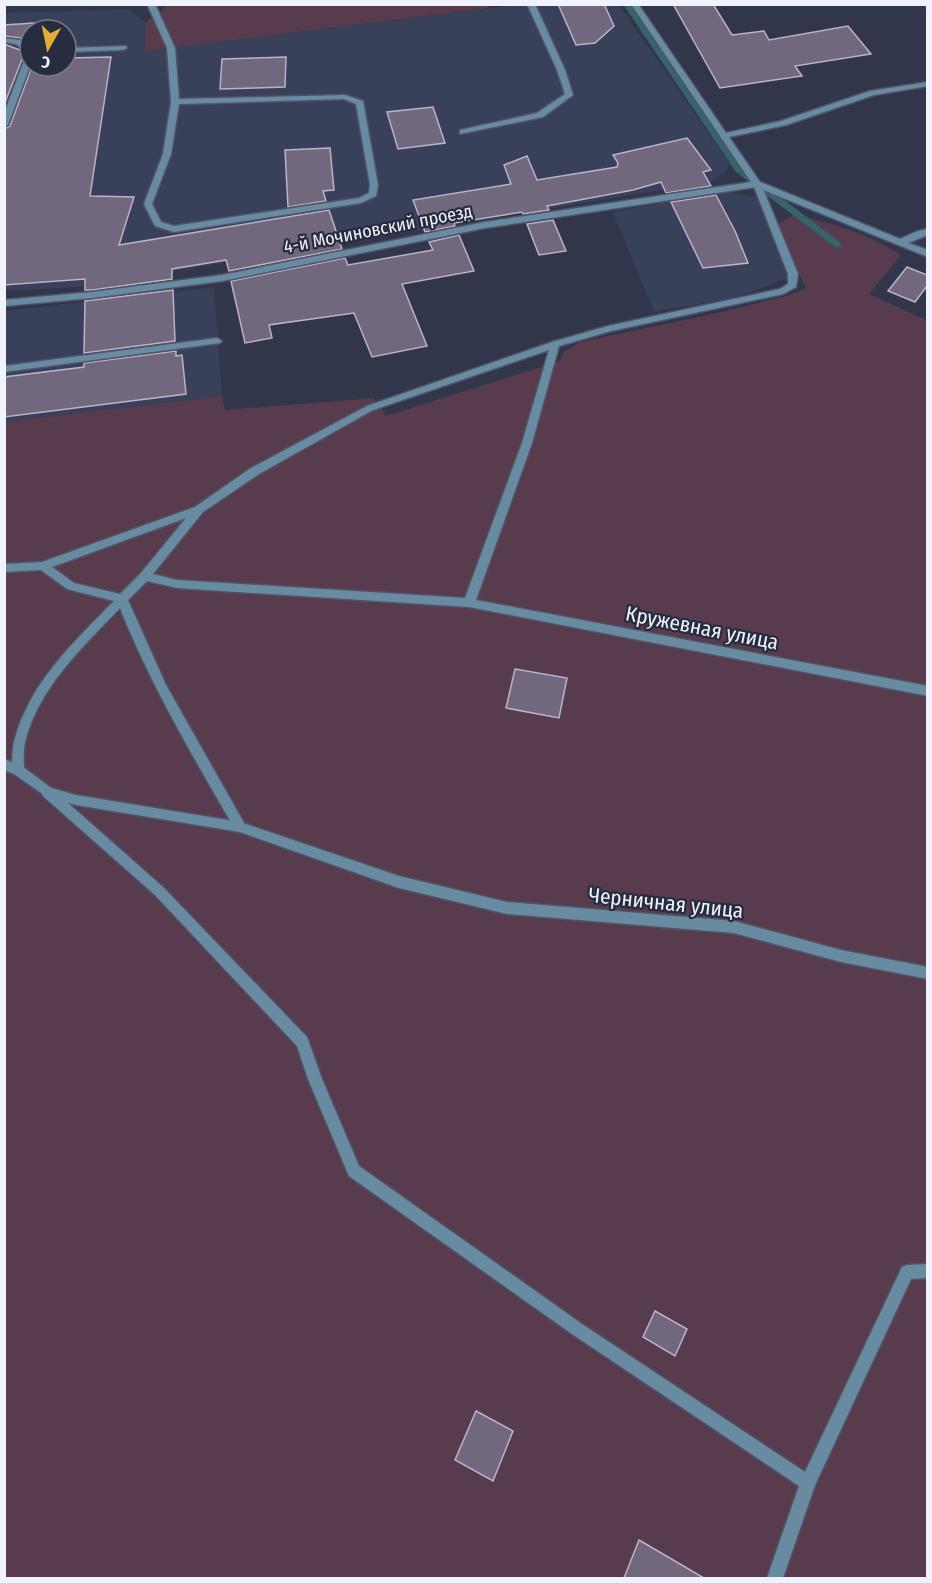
<svg xmlns="http://www.w3.org/2000/svg" width="932" height="1583" viewBox="0 0 932 1583" font-family="'Fira Sans Condensed',sans-serif">
  <rect width="100%" height="100%" fill="#31364a"/>
  <!-- built -->
  <g fill="#39405a" fill-rule="evenodd">
    <path d="M516,5h103l111,159 -6,9 -15,9 -630,105 -74,4v-278l123,-4 18,13 -1,29zM30,30h36v36h-36z"/>
    <path d="M727,191l33,7 27,80 -49,19 -84,15 -41,-100z"/>
    <path d="M214,287l8,109 -217,26 -1,-111z"/>
  </g>
  <!-- green -->
  <g fill="#583c4e">
    <path d="M487,4l2,4 -344,43 1,-29 16,-11 4,-6z"/>
    <path d="M793,215c38,7 76,19 108,40l-32,39 59,27 -1,1257h-922l-1,-1156 218,-26 3,14 149,-12 12,18 174,-55 4,-9 16,-10 138,-29 72,-18 16,-7 -24,-50 -4,-14z"/>
  </g>
  <g fill="none" stroke-linecap="round" stroke-linejoin="round">
    <!-- stream -->
    <path fill="#34656a" fill-rule="evenodd" d="M623,4h7l112,164 99,75v4h-6l-99,-75z"/>
  </g>
  <!-- building -->
  <g fill="#72687d" stroke="#bdb2c9" stroke-width="1.5">
    <path d="M558,4h46l10,22 -19,17 -19,2z"/>
    <path d="M673,4h40l19,31 32,-4 5,9 79,-14 23,28 -76,12 7,10 -82,12z"/>
    <path d="M49,22v8h-19v14l-10,-6 -16,-2v-11z"/>
    <path d="M4,44l21,8 -21,53z"/>
    <path d="M111,57l-21,139 44,1 -15,48 210,-35 13,39 -113,22 -3,-11 -54,9v10l-80,11h-7v-11l-81,6v-156l6,-3 22,-60h34v-8z"/>
    <path d="M286,57l-1,30 -65,2 2,-30z"/>
    <path d="M433,107l12,36 -47,6 -11,-37z"/>
    <path d="M687,138l24,32 -8,2 8,14 -45,7 -5,-11 -28,8 -86,16 2,4 -26,4 -1,-2 -68,11 1,3 -30,6 -12,-32 98,-16 -7,-19 23,-9 10,24 80,-13 1,-4 -5,-8z"/>
    <path d="M330,148l4,42 -11,1 3,10 -38,6 -3,-57z"/>
    <path d="M716,195l19,36 13,32 -45,5 -32,-66z"/>
    <path d="M553,220l13,31 -27,4 -12,-31z"/>
    <path d="M459,235l15,36 -72,13 25,62 -55,11 -18,-44 -85,12 3,13 -27,5 -14,-62 114,-23 3,7 85,-15 -4,-8z"/>
    <path d="M907,267l20,8v11l-12,16 -27,-11z"/>
    <path d="M173,290l2,51 -91,12 1,-52z"/>
    <path d="M176,351v5l6,-1 4,39 -182,23v-40l80,-10v-4z"/>
    <path d="M515,669l52,9 -8,40 -53,-10z"/>
    <path d="M655,1311l32,18 -12,27 -32,-19z"/>
    <path d="M476,1411l37,20 -20,50 -38,-21z"/>
    <path d="M639,1540l65,38h-80z"/>
  </g>
  <g fill="none" stroke-linecap="round" stroke-linejoin="round">
    <defs>
      <g id="service">
        <path d="M147,4h8l20,44 4,51 166,-4 18,6 15,84 -2,11 -15,7 -187,29 -19,-6 -11,-22 19,-50 8,-52 -4,-54zM344,99l12,5 14,81 -1,8 -10,5 -185,28 -13,-4 -9,-18 19,-50 8,-50z"/>
        <path d="M527,4h8l30,66 8,25 -30,22 -83,17v-4l77,-17 28,-19 -8,-24z"/>
        <path d="M4,38l16,2 10,7v5l-15,-8 -11,-2z"/>
        <path d="M126,46l1,2 -4,2 -57,2v-4z"/>
        <path d="M27,53h3v13l-22,59 -4,2v-14z"/>
        <path d="M757,181l4,3 37,90 -2,13 -13,7 -172,37 -52,15 -27,97 -56,157 452,86v10l-459,-89 -292,-19 -30,-7 -19,19 38,85 78,138 2,4 -2,4 -4,1 -4,-1c-42,-73 -85,-145 -116,-223 -38,40 -81,79 -95,134 -2,9 -1,19 -1,28l-2,4h-8l-2,-4c0,-9 0,-19 2,-28 15,-59 59,-99 100,-141l-47,-12 -26,-19 -37,2v-8l38,-2 153,-55 56,-39 116,-62 185,-64 56,-16 172,-37 8,-5v-10l-35,-90zM549,350l-27,93 -57,155 -288,-18 -24,-6 50,-62 56,-38 114,-64zM186,518l-45,55 -21,21 -46,-11 -22,-16z"/>
        <path d="M217,338l5,3 -2,2 -216,29v-6z"/>
        <path d="M47,787l4,1 112,99 144,150 15,42 37,87 223,158 223,148 97,-205 5,-2 21,-1v14l-17,1 -96,206 -32,93h-16l32,-92 -227,-152 -223,-158 -41,-97 -11,-33 -142,-151 -112,-99 -2,-4 2,-4z"/>
      </g>
      <g id="minor">
        <path d="M631,4h7l88,129 55,-12 89,-30 58,-9v4l-54,9 -88,30 -57,12 31,45 140,57 18,-8 10,-2v6l-20,8 20,7v7l-172,-70 -271,41 -263,53 -130,17 -88,8v-6l88,-8 130,-17 263,-53 266,-40z"/>
        <path d="M4,759l18,7 29,22 25,7 164,27 159,54 108,26 227,19 107,29 87,17v12l-87,-17 -107,-29 -227,-19 -108,-26 -159,-56 -164,-27 -29,-8 -33,-23 -10,-4z"/>
      </g>
    </defs>
    <!-- service casing -->
    <use href="#service" stroke="#505467" stroke-width="3"/>
    <!-- minor casing -->
    <use href="#minor" stroke="#505467" stroke-width="3"/>
    <!-- service -->
    <use href="#service" fill="#698ba1" fill-rule="evenodd"/>
    <!-- minor -->
    <use href="#minor" fill="#698ba1" fill-rule="evenodd"/>
  </g>
  <g text-anchor="middle" dominant-baseline="central" stroke-width="4.5" stroke-linejoin="round" paint-order="stroke">
    <!-- far-street labels -->
    <g font-size="18" fill="#f0f3fd" stroke="#272c3f">
      <text transform="translate(378 229) rotate(-11)">4-й Мочиновский проезд</text>
    </g>
    <!-- street labels -->
    <g font-size="21" fill="#f0f3fd" stroke="#272c3f">
      <text transform="translate(702 628) rotate(11)">Кружевная улица</text>
      <text transform="translate(666 903) rotate(6)">Черничная улица</text>
    </g>
  </g>
  <!-- border -->
  <rect width="932" height="1583" fill="none" stroke="#f0f3fd" stroke-width="12"/>
  <!-- north arrow -->
  <g transform="translate(48 48) rotate(189)"><circle r="28" fill="#272c3f" stroke="#777c8b" stroke-width="1.5"/>
  <path d="M0-4.5L10 22L0 15L-10 22Z" fill="#e5ad35"/>
  <text y="-9" font-size="16" font-weight="bold" text-anchor="middle" fill="#f0f3fd">С</text>
  </g>
</svg>
